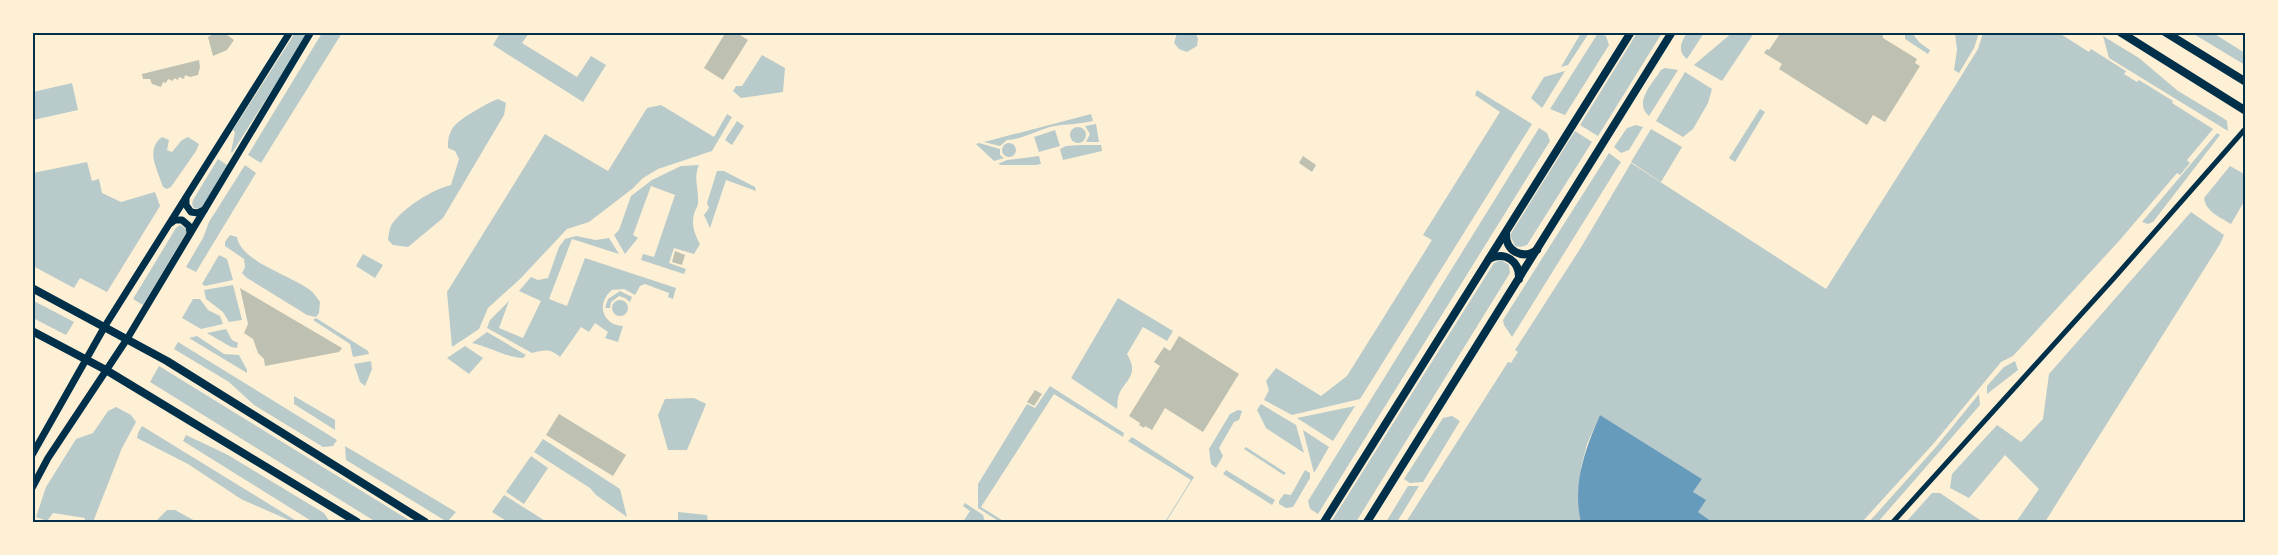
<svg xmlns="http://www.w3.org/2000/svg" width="2278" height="555" viewBox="0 0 2278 555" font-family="'DM Sans',sans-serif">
  <rect width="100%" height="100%" fill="#fdf0d5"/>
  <!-- green -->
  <g fill="#b9caca">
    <path d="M1733,32l21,1 -32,48 -28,-16z"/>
    <path d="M295,33h13l-76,120 -1,-1 4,-20 -2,-2z"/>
    <path d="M322,33h20l-81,130 -13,-8z"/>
    <path d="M500,33h29l-7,10 55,34 14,-21 15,9 -23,37 -90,-57z"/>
    <path d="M1177,33h19l2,6 -1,7 -10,6 -8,-3 -5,-6z"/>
    <path d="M1581,33h8l-21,32 -7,2z"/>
    <path d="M1598,33l8,3 3,9 -44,70 -15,-6z"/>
    <path d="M1637,33h25l-64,103 -18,-11z"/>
    <path d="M1687,33h17l-17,26c-10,-8 -6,-17 0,-26z"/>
    <path d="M1905,33h7l8,10 10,7 -2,4 -23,-15z"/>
    <path d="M1955,33h24l-5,15 -15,25 -5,-3 3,-20z"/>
    <path d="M1983,33h76l30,19 2,-3 35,22 -2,3 13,8 2,-2 34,21 -1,2 41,26 -26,31 3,3 -10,12 -3,-2 -58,68 -106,115 -12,6 -67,81 -72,79h-152l1,-1 -13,-9 -5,-20 9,-13 -102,-64 -13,29 -6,23v55h-175l102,-160 3,1 7,-11 -3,-2 65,-101 51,-86 195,126 129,-203 23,-37z"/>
    <path d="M2192,33h21l32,20v12z"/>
    <path d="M2103,36l36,22 39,33 45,27 4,3 1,10 -119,-73z"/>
    <path d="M762,55l23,13 -2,24 -42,6 -8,-7 3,-5h6z"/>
    <path d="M1665,68l13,2 -29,46c-16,-14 4,-33 12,-46z"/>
    <path d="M1565,71l-23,37 -11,-10 13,-21z"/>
    <path d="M1685,72l27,17 -4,14 -15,26 -10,8 -27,-16z"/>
    <path d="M72,83l6,27 -45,10v-28z"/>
    <path d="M1477,90l55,34 -172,275 -68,16 -28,-15 5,-10 -3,-9 10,-13 45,28 26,-20 85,-136 -9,-5 77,-123 -25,-17z"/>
    <path d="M498,99l8,4 -2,12 -61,103 -35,29 -15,-2 -5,-5c1,-5 1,-12 4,-16 11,-16 41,-35 59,-39l8,-26 -4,-8 -7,-3c0,-7 0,-12 4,-19 5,-9 35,-26 46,-30z"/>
    <path d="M661,105l53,32 13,-23 5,3 -20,34 -54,18 -15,9 -11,11 -43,33 -22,7 -47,50 -32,29 -9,21 -27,18 -5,-55 98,-158 63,37 39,-63z"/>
    <path d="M1760,109l5,3 -30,50 -6,-4z"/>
    <path d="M1091,114l2,7c-13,3 -26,3 -39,5 -17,4 -31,13 -47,14l-7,6 -16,-4z"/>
    <path d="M737,121l7,5 -12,19 -7,-5z"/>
    <path d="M1096,124l3,18h-13l4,-8 -5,-8z"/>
    <path d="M1636,125l7,2 -14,23 -8,3 -7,-6 13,-19z"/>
    <circle cx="1078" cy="135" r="8"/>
    <path d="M1539,128l8,5 3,8 -232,373 -8,-5 -2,-8z"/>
    <path d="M1651,129l31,18 -21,35 -30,-20z"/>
    <path d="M1055,130l5,16 -21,6 -5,-15z"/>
    <path d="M1575,131l17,11 -65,103 -6,2 -6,-1 -5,-11z"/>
    <path d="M2217,133l3,2 -67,87 -5,2 -6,-2z"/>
    <path d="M162,137l7,3 -2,10 5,2 10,-12 6,-3 11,7 -3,7 -25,36 -4,2 -4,-2c-6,-19 -18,-37 -1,-50z"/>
    <circle cx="1009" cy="150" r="7"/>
    <path d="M979,143l21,6v6l4,3 -10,3 -18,-17z"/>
    <path d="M1082,145h19l1,6 -39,9 -3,-11 6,-3z"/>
    <path d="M1609,153l12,9 -2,3 -107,172 -8,-12 -1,-5z"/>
    <path d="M1039,156l2,8 -5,1h-35l-3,-1 9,-4z"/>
    <path d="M218,159l9,6 -24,41 -4,3 -5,-1 -2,-4 1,-4z"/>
    <path d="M87,162l5,19 7,-2 3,14 19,9 34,-10 5,14 -53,86 -27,-14 -6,10 -41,-22v-93z"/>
    <path d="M245,165l11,8 -60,99 -10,-5 17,-29 6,-16z"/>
    <path d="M699,165c-6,13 0,24 -1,38 0,4 -3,7 -4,11 -3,11 1,21 6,30l-6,10 -20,-6 -5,15 17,6 -2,5 -43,-14 2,-6 11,3 21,-62 -24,-9 -18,49 5,3 -13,16 -11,-19 5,-5 12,-34 21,-16 29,-14z"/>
    <path d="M2230,166l16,9 -1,25 -14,24c-11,-7 -25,-12 -27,-26z"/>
    <path d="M717,171h7l31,16 1,4 -30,-11 -16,48 -6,-13 5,-7 -2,-5z"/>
    <path d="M2191,212l33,23 -4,9 -175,278h-29l23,-33 -34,-34 -36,43 -19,-10 2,-14 45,-49 24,17 22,-23 6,-45z"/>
    <path d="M180,225l6,4v4l-43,72 -10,-6 43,-71z"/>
    <path d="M230,235l7,2c4,25 54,38 73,53 4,3 7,8 10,12l-1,11 -3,4 -9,-2 -60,-37 -5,-5 3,-6 -1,-8 -19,-13v-4z"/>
    <path d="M576,236l20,4 13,-2 10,16 -47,-15 -23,60 18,7 18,-48 91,30 -3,11 -5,-2 1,-4 -24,-9 -5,2 -5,9 -11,-6 -12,1c-16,13 -10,35 11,36l-5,16 -13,-4 3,-6 -13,-9 -6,9 -8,-5 -21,30c-10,-9 -16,-7 -28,-4l-45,-25 3,-8 19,-19 -10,27 24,10 18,-37 -22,-10 12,-14 7,3 10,-2 11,-31 6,-8z"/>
    <path d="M363,254l20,11 -8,13 -19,-12z"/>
    <path d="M219,255l8,4 6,21 -28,6 -3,-2z"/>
    <path d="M1501,260l8,5 1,8 -154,249h-25l163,-259z"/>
    <path d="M233,285l9,35 -13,2 -6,-10 -17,-13 -2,-9z"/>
    <path d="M620,291l12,6 -2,5 -5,-4 -6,-2 -8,6 -1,6h-5l3,-9z"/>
    <path d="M1118,298l55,33 -6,10 -24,-14 -16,27c14,24 -5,26 -9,44 -1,4 0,7 -1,11l-46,-31z"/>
    <path d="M193,299h7l8,11 12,6 3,8 -22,5 -19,-11z"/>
    <path d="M32,300l42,22 -8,13 -33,-17z"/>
    <circle cx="620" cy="308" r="8"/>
    <path d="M316,318l52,33 1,3 -16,3 -3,-13 -37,-24z"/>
    <path d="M226,329l6,11 6,3 -1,5 -6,-1 -24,-14z"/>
    <path d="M487,332l39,23 -3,3c-18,-1 -33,-11 -51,-15z"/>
    <path d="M197,336l27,18 15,1 8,15v3l-58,-35z"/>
    <path d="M178,342l159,98 -4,6 -10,1 -69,-42 -25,-23 -55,-33z"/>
    <path d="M465,346l18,12 -14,16 -22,-16z"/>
    <path d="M371,361l1,8 -7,17 -5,-4 -6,-18z"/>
    <path d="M2015,361l3,9 -31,24v-8l17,-19z"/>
    <path d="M159,366l253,156h-36l-226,-140z"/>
    <path d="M1050,386l74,47 -1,4 -69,-43 -73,113 24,15h-5l-22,-14v-24l49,-80 8,4z"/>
    <path d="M1979,394l1,11 -102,117h-9l67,-75z"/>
    <path d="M294,396l41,24v10l-41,-26z"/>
    <path d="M694,398l12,6 -19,46h-19l-10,-35 7,-16z"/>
    <path d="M1261,404l35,21 8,28 -38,-25 -9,-18z"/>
    <path d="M1355,406l-22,35 -36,-23z"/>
    <path d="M116,407l15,8 5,7 -14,26 -29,74h-9l1,-4 -32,-5 -6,8 -11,-4 10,-30 30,-48 17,-6 15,-22z"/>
    <path d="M1238,410l4,1 -3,9 -5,2 -15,26 4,8 -7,12 -5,-4 -2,-15 21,-35z"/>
    <path d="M1452,416l8,5 -37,61 -13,1 -6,-4 39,-61z"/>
    <path d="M142,426l153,94 -2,2 -52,-23 -53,-35 -51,-26 1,-5z"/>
    <path d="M1303,430l26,17 -15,26z"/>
    <path d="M186,435l42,20 96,58 6,9h-17l-130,-81z"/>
    <path d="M1132,437l62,40 -28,45h-1l26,-42 -63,-39z"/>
    <path d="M543,439l77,50 7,28 -31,-22 -6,-7 -56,-36z"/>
    <path d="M345,446l111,66 -8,9 -4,-1 -98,-60z"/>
    <path d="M1246,447l40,26 -2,2 -40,-26z"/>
    <path d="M531,456l17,12 -24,36 -18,-12z"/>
    <path d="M1226,470l49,30 -3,5 -49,-31z"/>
    <path d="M1305,470l5,3v5l-17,29 -7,1 -7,-4v-3l5,-7 7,1z"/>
    <path d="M1408,486h11l-22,36h-11z"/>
    <path d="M1932,493h8l43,29h-77z"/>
    <path d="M504,495l43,27h-39l-16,-10z"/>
    <path d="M965,503l18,12 2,7h-22l7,-11 -7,-5z"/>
    <path d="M167,510h8l22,12h-42z"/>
    <path d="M678,512l29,3 1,7h-30z"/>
  </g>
  <!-- water -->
  <path fill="#669bbc" d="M1600,415l102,64 -9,13 13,8 -8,12 13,9 -1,1h-129c-9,-37 4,-73 19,-107z"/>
  <!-- building -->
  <g fill="#bec0b2">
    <path d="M217,32h6l11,8 -7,10 -14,6 -5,-19z"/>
    <path d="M726,32h9l13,8 -25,40 -19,-12z"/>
    <path d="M1781,32h101l1,6 34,21 -2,4 5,3 -35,56 -12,-7 -6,10 -88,-56 3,-5 -18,-11 3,-4 2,1z"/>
    <path d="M199,60l1,7 -2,8 -8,2 -5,-2 -1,4 -5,-2 -1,3 -4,-2 -1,3 -5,-2 -2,4 -3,-1 -2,5 -9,-3 -2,-5h-7l-1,-5z"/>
    <path d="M1303,156l13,9 -4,7 -13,-9z"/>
    <path d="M675,251l10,4 -3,10 -10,-3z"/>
    <path d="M240,288l102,60 -3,4 -74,14 -1,-7 -6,-6 -5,-14 -9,-6 4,-9z"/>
    <path d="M1179,336l60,38 -36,58 -38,-24 -13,22 -7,-4 -1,2 -5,-3 1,-2 -11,-7 31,-50 -6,-4 10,-15 6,4z"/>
    <path d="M1035,390l7,4 -8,12 -7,-4z"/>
    <path d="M559,414l67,41 -13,21 -67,-41z"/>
  </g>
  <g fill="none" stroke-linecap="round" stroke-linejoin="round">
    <!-- minor -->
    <path stroke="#003049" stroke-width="5" d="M1893,522l221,-244 132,-150"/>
    <!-- secondary -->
    <g stroke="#003049" stroke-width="7">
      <path d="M186,198v7l5,7 7,1 6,-3"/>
      <path d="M171,223l4,-3h7l7,6 1,7"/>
      <path d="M32,455l73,-129 185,-294"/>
      <path d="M32,488l16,-30 79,-119 184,-307"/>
    </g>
    <!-- primary -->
    <g stroke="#003049" stroke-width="8">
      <path d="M2120,32l126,79"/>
      <path d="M2165,32l81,50"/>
      <path d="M1506,233c-1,18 16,27 31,17"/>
      <path d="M1489,259c16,-8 31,2 30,20"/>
      <path d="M32,288l135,73 258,161"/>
      <path d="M32,331l74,39 251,152"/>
      <path d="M1324,522l307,-490"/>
      <path d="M1367,522l305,-490"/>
    </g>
  </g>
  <!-- border -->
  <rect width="2278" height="555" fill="none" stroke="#fdf0d5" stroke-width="68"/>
  <rect x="34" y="34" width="2210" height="487" fill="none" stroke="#003049" stroke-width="2"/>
</svg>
